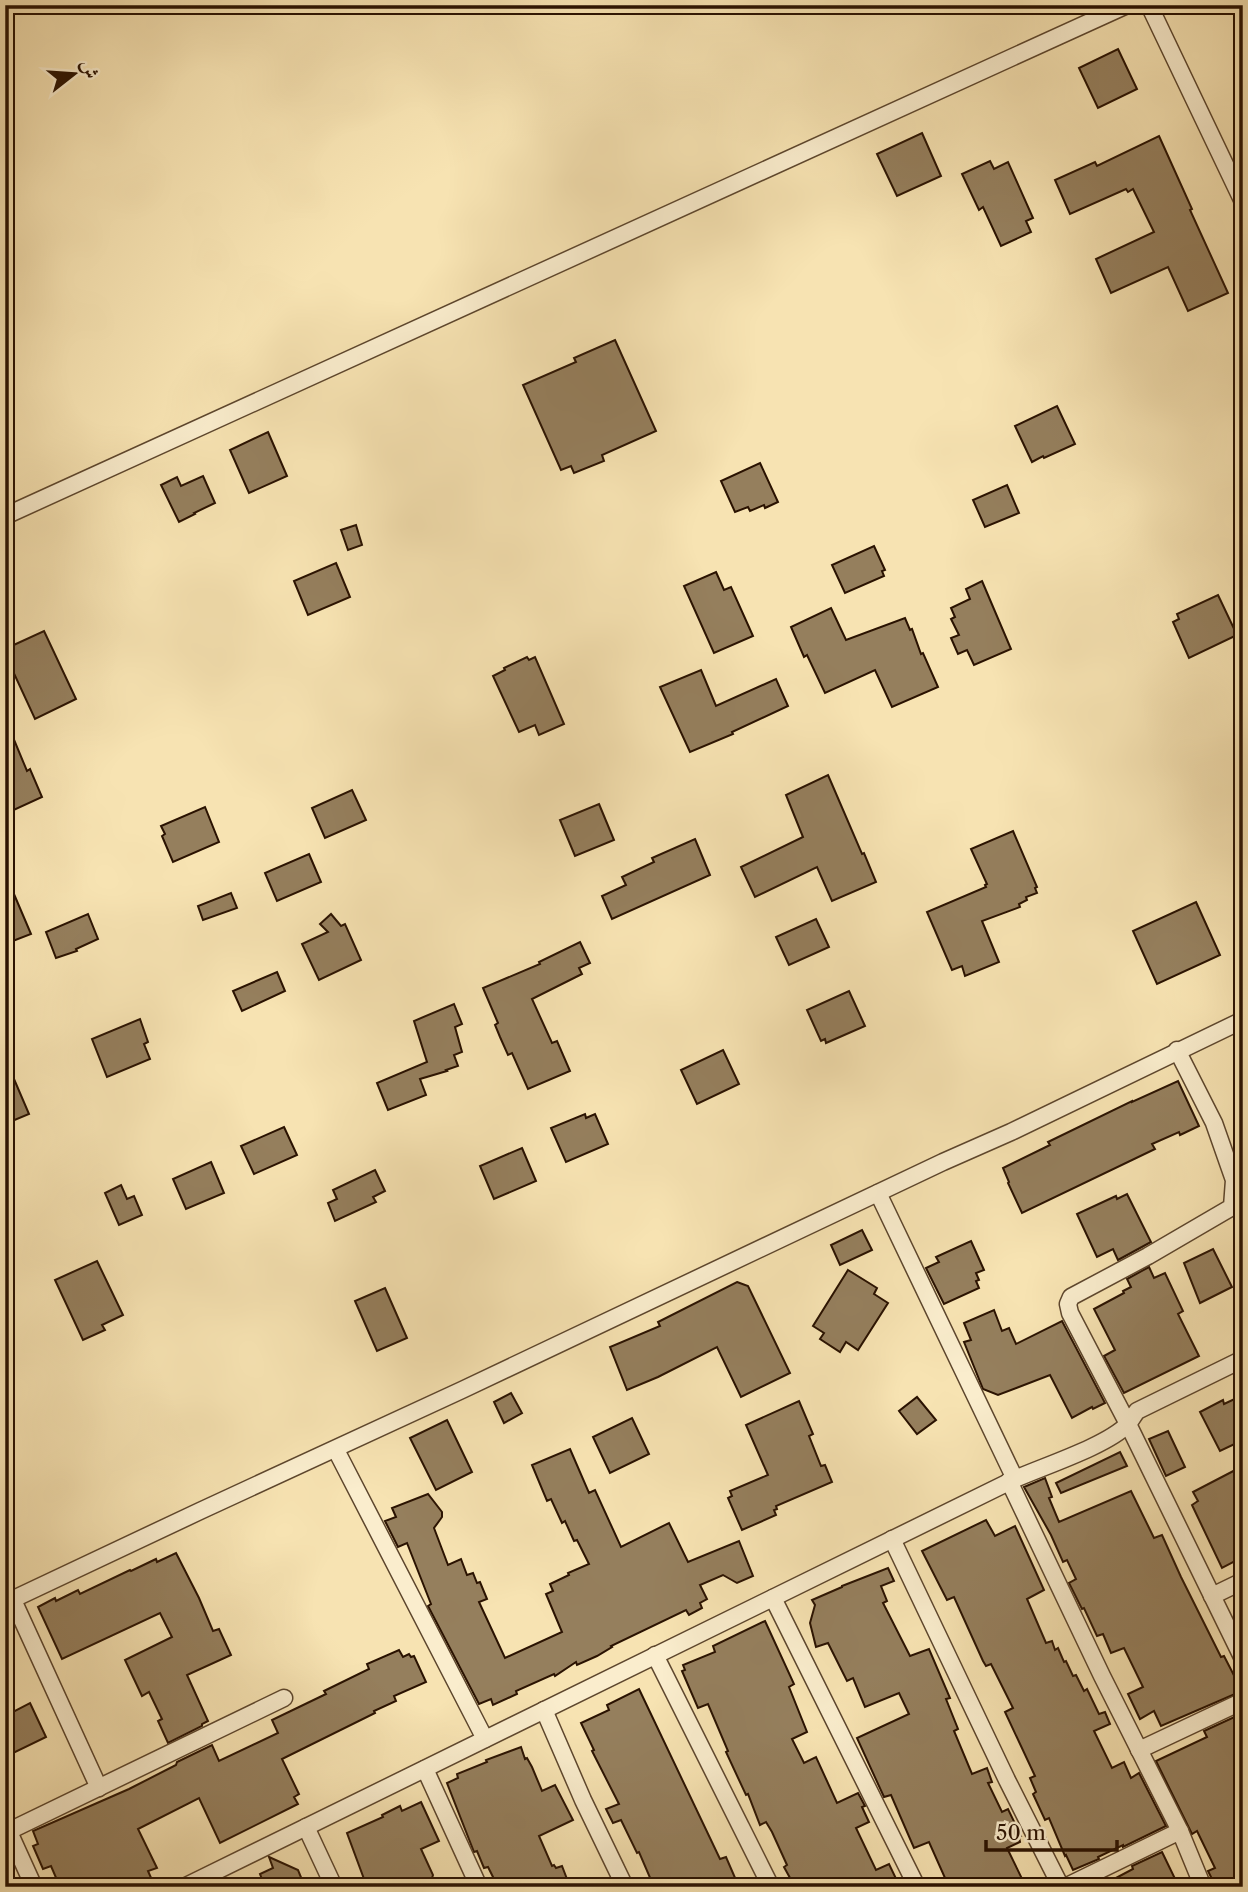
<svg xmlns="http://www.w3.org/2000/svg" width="1248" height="1892" viewBox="0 0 1248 1892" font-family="'Libre Caslon Text',Amiri,serif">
  <rect width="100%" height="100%" fill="#f7e3b2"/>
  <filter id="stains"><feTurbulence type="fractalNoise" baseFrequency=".00286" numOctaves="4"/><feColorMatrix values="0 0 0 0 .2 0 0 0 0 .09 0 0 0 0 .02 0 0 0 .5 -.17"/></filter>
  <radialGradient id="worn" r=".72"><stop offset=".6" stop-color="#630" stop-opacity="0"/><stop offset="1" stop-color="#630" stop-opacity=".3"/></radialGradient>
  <!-- building -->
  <g fill="#957f5d" stroke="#2a1201" stroke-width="2">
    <path d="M1118,49l19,40 -39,19 -19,-40z"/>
    <path d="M922,133l19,43 -44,20 -20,-42z"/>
    <path d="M1159,136l33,73 -2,1 38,83 -40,18 -20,-44 -57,26 -15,-34 58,-27 -21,-43 -5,3 -2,-3 -56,25 -15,-34 40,-18 2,4z"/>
    <path d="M990,161l4,8 14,-7 25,56 -7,3 5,11 -30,14 -18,-39 -4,3 -17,-36z"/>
    <path d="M615,340l41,91 -54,24 2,6 -30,12 -3,-7 -10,4 -38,-85 53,-23 -2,-4z"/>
    <path d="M1057,406l18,38 -31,14 -1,-2 -11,6 -17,-36z"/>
    <path d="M268,432l19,44 -38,17 -19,-43z"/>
    <path d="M760,463l18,39 -13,6 -1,-3 -14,6 -2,-4 -13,5 -14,-31z"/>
    <path d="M203,476l12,27 -21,10 1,1 -16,8 -18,-37 16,-8 4,9z"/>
    <path d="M1007,485l12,28 -34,14 -12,-27z"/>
    <path d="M356,525l6,20 -14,5 -7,-20z"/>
    <path d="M874,546l11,24 -3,1 2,5 -39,17 -13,-28z"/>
    <path d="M336,563l14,34 -42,18 -14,-34z"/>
    <path d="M716,572l8,18 7,-3 22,49 -39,17 -30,-67z"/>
    <path d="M982,581l29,68 -37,16 -7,-15 -9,4 -7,-16 8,-3 -8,-16 4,-2 -4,-9 19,-9 -4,-10z"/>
    <path d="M1218,595l19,40 -48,23 -16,-36 6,-3 -2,-5z"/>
    <path d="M831,608l15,32 59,-22 5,12 2,-1 9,25 2,-1 15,34 -46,20 -17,-37 -50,23 -18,-38 -3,2 -13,-30z"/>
    <path d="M44,631l32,68 -41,20 -30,-65v-5z"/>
    <path d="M527,657l2,3 6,-3 29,67 -25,11 -4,-10 -16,7 -26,-56 12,-6 -1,-2z"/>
    <path d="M701,670l15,36 60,-27 12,27 -56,26 1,2 -43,18 -30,-65z"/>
    <path d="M5,718l22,53 3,-2 12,28 -37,17z"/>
    <path d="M828,775l34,79 2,-1 12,29 -44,19 -15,-34 -62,30 -14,-30 62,-30 -17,-42z"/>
    <path d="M352,790l14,30 -41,18 -13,-30z"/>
    <path d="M599,804l15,36 -39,16 -15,-36z"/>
    <path d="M205,807l14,35 -46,20 -11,-26 3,-2 -4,-8z"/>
    <path d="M1013,831l24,56 -2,1 2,5 -11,4 1,3 -8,4 1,3 -38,14 17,41 -34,14 -3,-10 -10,4 -25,-58 59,-25 -1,-2 2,-1 -16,-35z"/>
    <path d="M695,839l15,36 -98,44 -10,-23 24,-11 -4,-8 32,-15 -2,-4z"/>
    <path d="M309,854l12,28 -44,19 -12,-28z"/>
    <path d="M5,873l26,61 -26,10z"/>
    <path d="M231,893l6,15 -34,12 -5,-14z"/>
    <path d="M1196,902l24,53 -63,29 -24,-53z"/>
    <path d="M88,914l10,25 -22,10 1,2 -21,7 -10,-26z"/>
    <path d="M331,914l10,12 4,-2 16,36 -42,20 -17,-36 26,-12 -8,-8z"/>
    <path d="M816,919l13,28 -40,18 -13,-28z"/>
    <path d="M580,942l10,21 -11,5 3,6 -50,25 20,44 5,-2 13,30 -42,18 -16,-36 -4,2 -8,-18 -5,-12 3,-2 -15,-35 57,-24 -1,-2z"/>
    <path d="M277,972l8,19 -43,20 -9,-20z"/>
    <path d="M849,991l16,35 -39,17 -1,-4 -4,2 -14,-31z"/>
    <path d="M454,1004l8,20 -7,3 7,25 -8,3 4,11 -12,4 1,1 -27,8 6,16 -38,15 -11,-27 50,-21 -13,-41z"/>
    <path d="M140,1019l8,23 -4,2 6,15 -43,18 -15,-38z"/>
    <path d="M723,1050l16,34 -42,20 -16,-34z"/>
    <path d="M5,1058l24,56 -24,10z"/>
    <path d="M1178,1081l21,45 -19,9 -1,-3 -27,12 3,5 -133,64 -14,-30 1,-1 -6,-14 47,-23 -2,-3 84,-41v1z"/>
    <path d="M585,1114l1,4 9,-4 13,30 -42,18 -15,-34z"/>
    <path d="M284,1127l13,28 -43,19 -13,-28z"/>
    <path d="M522,1148l14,33 -42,18 -14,-33z"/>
    <path d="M211,1162l13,31 -38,16 -13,-30z"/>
    <path d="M375,1170l10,21 -12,6 3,5 -41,19 -7,-18 9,-4 -4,-9z"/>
    <path d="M121,1185l6,14 7,-3 8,19 -23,10 -14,-32z"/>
    <path d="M1127,1194l24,48 -33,18 -5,-11 -16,8 -20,-43 39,-18 1,3z"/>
    <path d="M862,1230l10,20 -32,15 -9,-20z"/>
    <path d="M971,1241l13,29 -8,3 3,7 -3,1 3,7 -35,16 -18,-36 13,-6 -3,-5z"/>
    <path d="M1213,1249l19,38 -32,16 -16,-40z"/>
    <path d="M97,1261l26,54 -21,10 3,5 -22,10 -28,-60z"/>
    <path d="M1149,1267l5,11 11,-5 18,38 -5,3 21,42 -75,37 -20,-37 11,-6 -21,-41 30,-16 -1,-2 8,-4 -4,-8z"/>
    <path d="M848,1270l29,18 -3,6 14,9 -30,47 -12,-8 -6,10 -20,-13 4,-6 -11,-7z"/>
    <path d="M737,1282l11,4 42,87 -49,24 -24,-50 -59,30 -31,13 -17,-43 50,-21 -2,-4z"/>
    <path d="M385,1288l22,50 -30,13 -22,-50z"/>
    <path d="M994,1310l8,21 7,-3 7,16 46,-23 43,82 -12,6 -1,-2 -20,11 -22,-43 -52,20 -15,-6 -19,-47 7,-2 -7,-17z"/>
    <path d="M511,1393l11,20 -18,10 -10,-21z"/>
    <path d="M1243,1395v45l-23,11 -20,-39 23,-12 1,4z"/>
    <path d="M917,1397l19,23 -19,14 -18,-23z"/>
    <path d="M799,1401l14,33 -4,2 12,30 4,-1 7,17 -56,24 1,3 -3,1 2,5 -34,15 -14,-32 4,-2 -2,-5 38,-16 -22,-50z"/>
    <path d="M632,1418l17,36 -39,19 -17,-36z"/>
    <path d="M447,1420l25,52 -36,18 -26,-52z"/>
    <path d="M1168,1431l17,36 -19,9 -17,-37z"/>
    <path d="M570,1449l19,44 6,-3 26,57 48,-24 19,39 51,-21 14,35 -16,7 -14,-8 -23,10 7,14 -7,4 2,5 -13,7 -3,-5 -75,36 1,1 -15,9 -20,9 -1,-3 -21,14 -1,-2 -38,17 1,3 -24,11 -2,-6 -12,5 -51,-98 3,-2 -24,-61 -9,4 -13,-26 11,-4 -4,-9 36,-14 14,18v5l-8,11 14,37 13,-6 6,16 6,-2 4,10 3,-1 7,17 -8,3 26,56 57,-26 -16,-38 7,-3 -3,-7 19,-9 -1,-2 21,-9 -12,-24 -3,1 -9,-20 -3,2 -11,-24 -4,2 -15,-36z"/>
    <path d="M1120,1452l7,14 -66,27 -5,-10z"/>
    <path d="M1243,1466v40l-8,4 8,15v32l-21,11 -30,-63 6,-4 -5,-9z"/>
    <path d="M1045,1478l7,19 -3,1 10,24 72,-31 23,47 8,-3 19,42 40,80 3,-1 18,35 -81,35 -7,-15 -14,8 -12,-25 15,-7 -19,-39 -13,5 -8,-19 -6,2 -13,-28 -2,1 -13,-26 7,-4 -9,-19 -4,2 -12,-27 -27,-48z"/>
    <path d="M986,1520l9,16 20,-10 29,64 -17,9 19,44 6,-2 3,9 3,-2 6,14 2,-1 7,15 3,-1 8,16 3,-2 12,25 6,-2 5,12 -16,7 18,37 12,-6 7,16 8,-5 27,53 -43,21v-2l-25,12 1,2 -26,11 -7,-15 -1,1 -16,-38 -4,2 -12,-26 3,-2 -6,-14 5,-2 -30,-64 8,-4 -22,-44 -5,2 -3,-5 -29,-64 -7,3 -25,-49z"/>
    <path d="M176,1553l23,45 14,33 6,-2 12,26 -44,20 21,46 -6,3v2l-34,17 -10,-22 4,-2 -13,-27 -7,4 -17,-36 47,-23 -12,-24 -98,46 -24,-52 17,-9 1,3 22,-11 2,4 50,-24 1,1 25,-12 1,3z"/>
    <path d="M888,1568l6,13 -13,5 6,15 -4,2 27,53 19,-7 21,49 -4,1 12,30 -4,2 18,43 15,-6 5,14 -4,1 14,29 6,-3 13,27 -2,1 1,5 -13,6 19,39h-77l-20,-45 -15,6 -23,-53 -7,2 -27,-59 52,-24 -10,-21 -34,14 -12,-29 -6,3 -19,-38 -12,4 -6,-24 5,-18 -3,-5 30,-13v-1z"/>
    <path d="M765,1621l29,63 -5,3 18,45 -15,7 12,24 12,-6 21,46 21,-10 7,13 -3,1 7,15 -13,6 20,42 13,-6 11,23h-90l-2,-4 -13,4 -11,-20 3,-2 -15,-33 -6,-10 -6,3 -12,-31 -2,1 -20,-43 2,-1 -20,-47 -10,4 -16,-37 3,-1 -2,-5 32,-13 -2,-6z"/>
    <path d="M399,1650l4,7 6,-3 2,3 3,-1 12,26 -32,14 2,5 -22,10 1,2 -93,46 17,35 -5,3 4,7 -78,39 -21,-45 -61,31 19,39 -9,3 4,9 -14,7h-78l-9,-21 -8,3 -10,-23 5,-2 -5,-13 96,-42 47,-24 1,-3 35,-17 7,16 59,-28 -6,-13 54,-26 -2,-3 45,-22 -2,-5z"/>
    <path d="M639,1689l81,170 6,-2 13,30h-85l-15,-35 -2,1 -16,-33 -8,3 -7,-14 13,-5 -27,-53 2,-1 -13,-27 28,-13 -2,-5z"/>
    <path d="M30,1703l16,34 -41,20v-41z"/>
    <path d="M1243,1713v174h-27l-8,-16 7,-3 -18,-37 -5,3 -36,-73 51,-24 -3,-6z"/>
    <path d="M521,1747l4,12 2,-1 5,9 10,24 13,-6 18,35 -34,16 13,30 2,-1 2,3 6,-2 8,21h-72l-10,-20 -4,1 -7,-17 -3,1 -27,-69 11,-5 -1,-4 30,-12 -1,-2z"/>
    <path d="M421,1802l18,39 -18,8 12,26 -4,12h-62l-20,-54 36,-16 -1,-2 18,-9 2,5z"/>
    <path d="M1162,1852l17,35h-80l34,-18 -1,-3z"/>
    <path d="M269,1857l29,13 7,17h-40l-5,-13 13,-6z"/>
  </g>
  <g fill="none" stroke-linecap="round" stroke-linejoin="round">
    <defs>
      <g id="street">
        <path d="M1149,5l94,197"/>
        <path d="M5,516l1122,-511"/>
        <path d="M1177,1050l37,73 20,57 -2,27 -84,49 -77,41 -3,7 2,9 58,111 115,235"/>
        <path d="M878,1193l137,286"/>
        <path d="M336,1450l149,289"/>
        <path d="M1009,1481l93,195 78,155 23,56"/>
        <path d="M892,1539l115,241 54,107"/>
        <path d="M1212,1596l31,-15"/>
        <path d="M773,1598l144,289"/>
        <path d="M13,1600l86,188"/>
        <path d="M5,1603l195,-92 262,-121 481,-228 68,-30 232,-112"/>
        <path d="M655,1655l116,232"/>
        <path d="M544,1710l39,90 42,87"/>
        <path d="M1139,1750l104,-49"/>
        <path d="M425,1769l54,118"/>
        <path d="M5,1823l29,64"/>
        <path d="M306,1827l28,60"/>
        <path d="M9,1831l275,-133"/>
        <path d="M184,1887l831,-408c29,-13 92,-33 113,-55 3,-4 6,-9 9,-13l106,-52"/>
        <path d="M1065,1887l115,-56"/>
      </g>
    </defs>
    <!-- street casing -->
    <use href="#street" stroke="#5d462d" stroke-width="19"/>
    <!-- street -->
    <use href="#street" stroke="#faedcd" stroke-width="16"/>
  </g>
  <!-- margin -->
  <rect width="1248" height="1892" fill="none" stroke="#f7e3b2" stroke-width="28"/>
  <rect x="7" y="7" width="1234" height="1878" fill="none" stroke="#2a1201" stroke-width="3.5"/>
  <rect x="14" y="14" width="1220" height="1864" fill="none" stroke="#2a1201" stroke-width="2"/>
  <!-- north arrow -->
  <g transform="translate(74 74) rotate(73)" stroke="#faedcd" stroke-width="5" paint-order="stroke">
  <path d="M0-5L12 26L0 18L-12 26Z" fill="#2a1201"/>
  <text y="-10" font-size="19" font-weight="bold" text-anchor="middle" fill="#2a1201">ش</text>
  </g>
  <!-- scale -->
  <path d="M986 1840v10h131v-10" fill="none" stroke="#2a1201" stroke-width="3.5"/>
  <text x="996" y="1840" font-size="21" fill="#2a1201" stroke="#faedcd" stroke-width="5" paint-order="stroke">50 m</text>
  <rect width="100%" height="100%" filter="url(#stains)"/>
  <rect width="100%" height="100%" fill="url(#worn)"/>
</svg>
